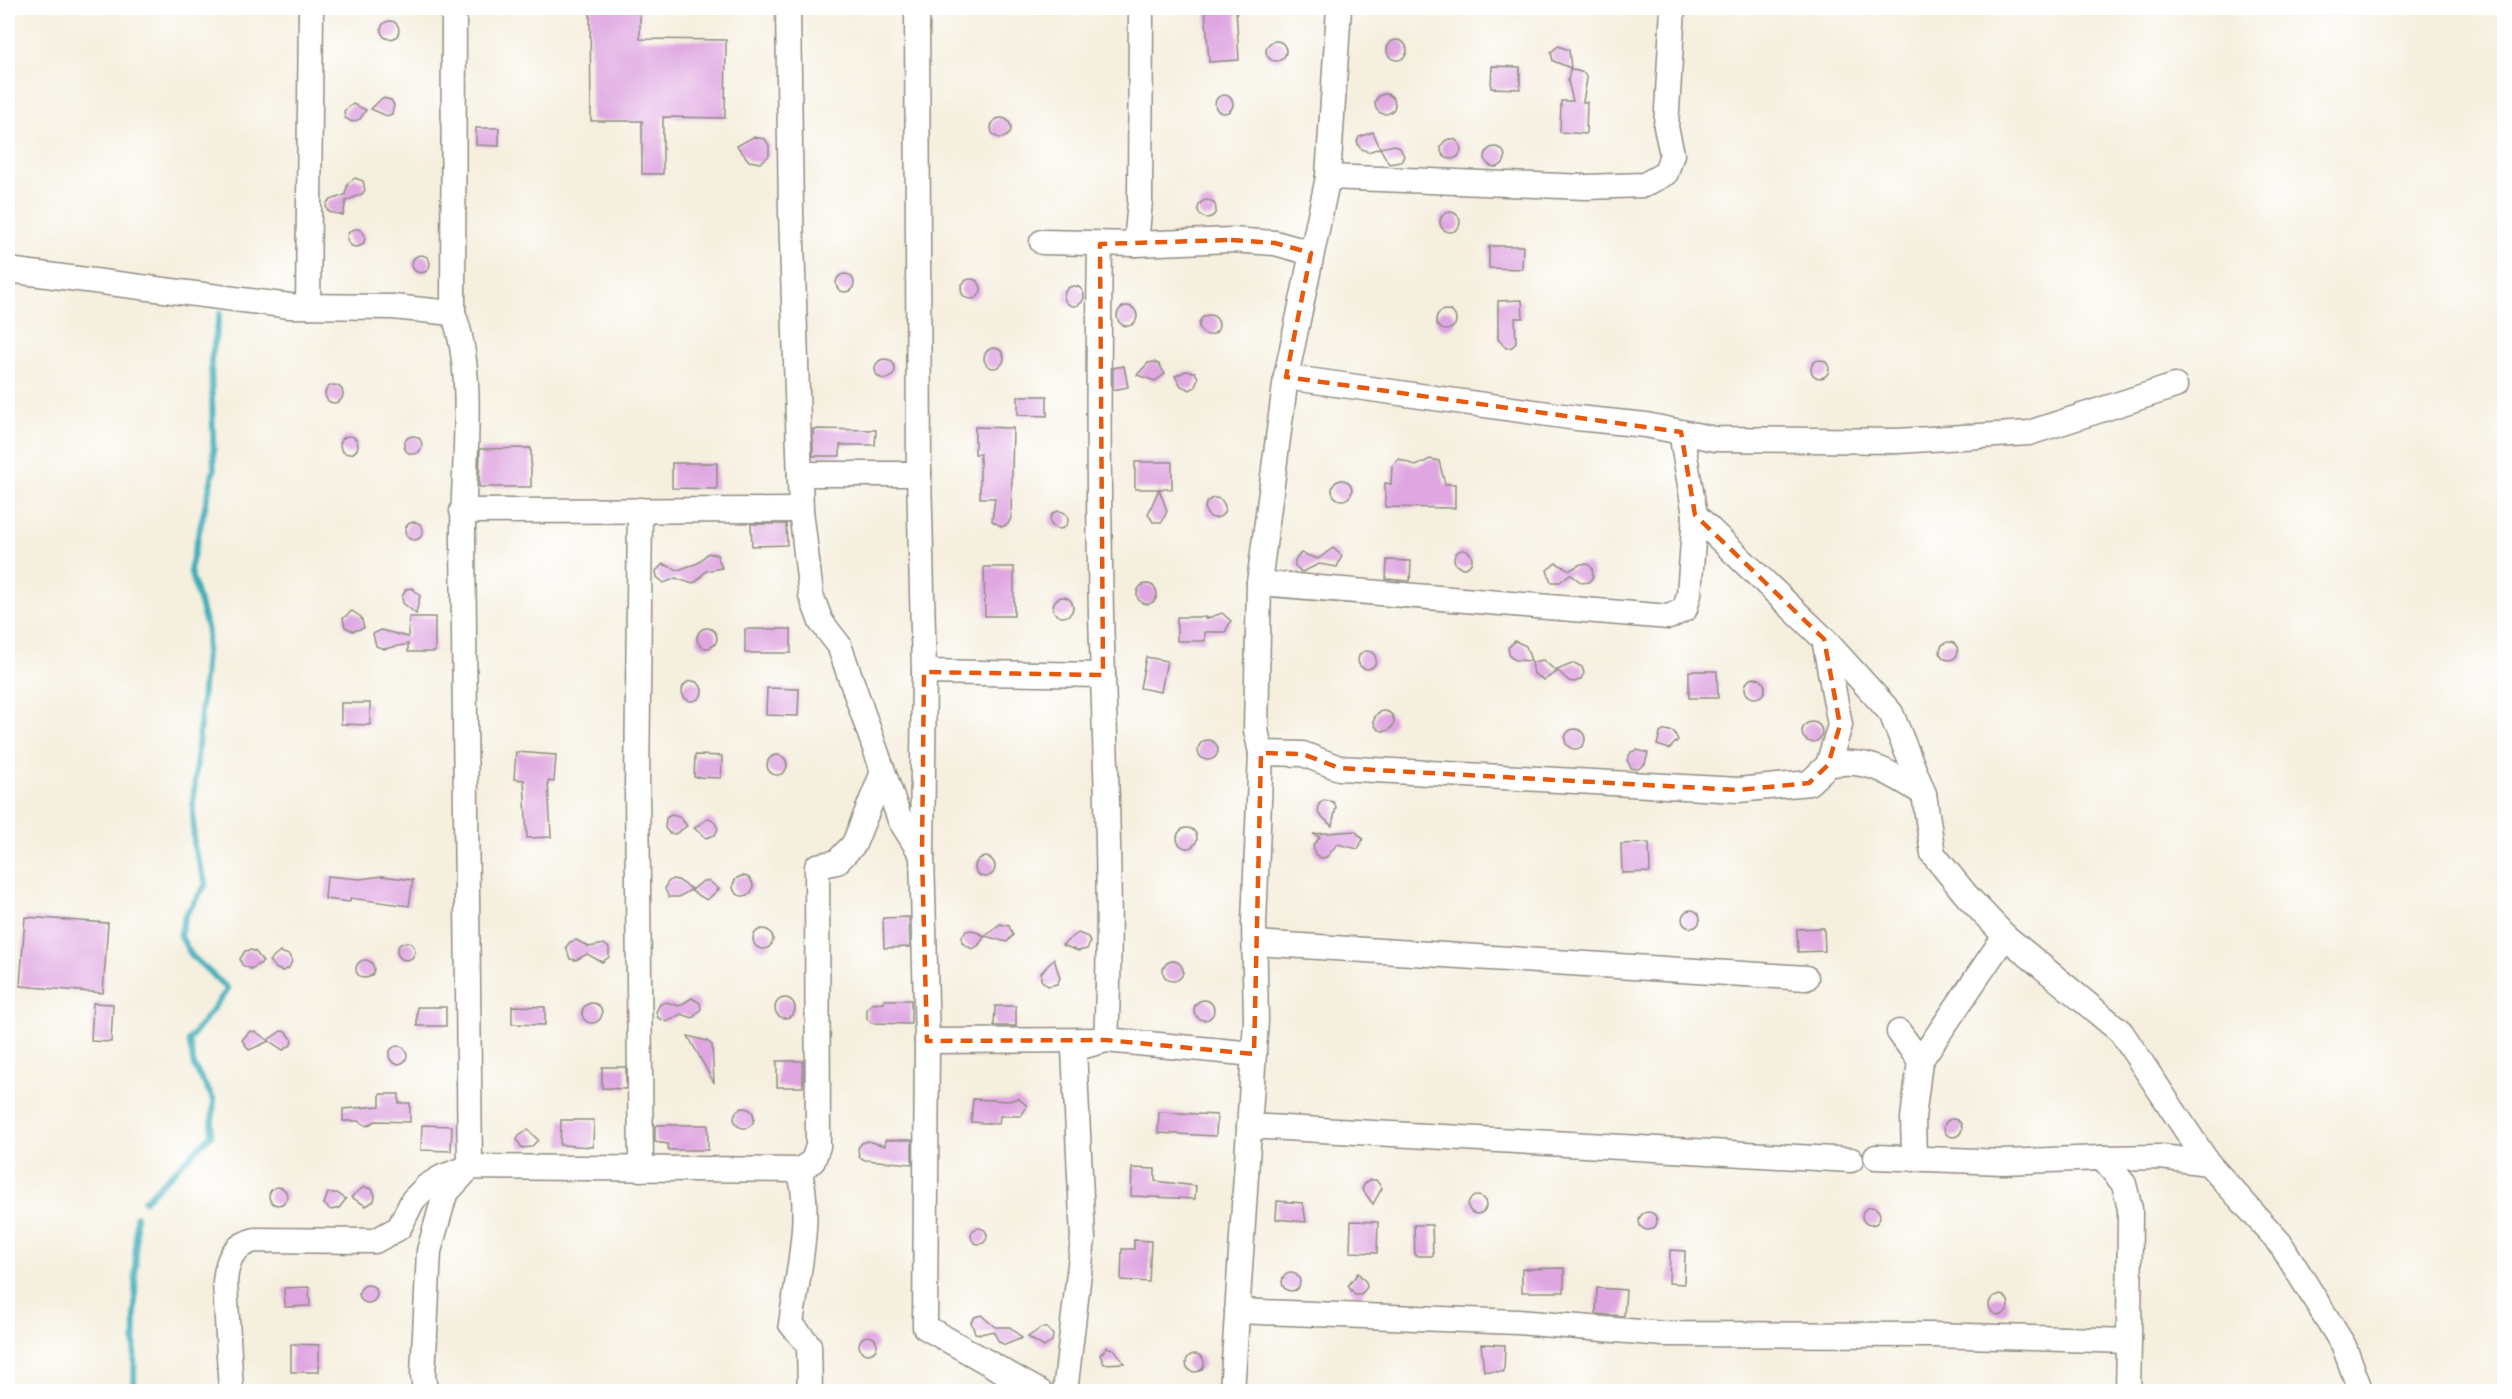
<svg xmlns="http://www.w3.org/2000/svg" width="2512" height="1399" viewBox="0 0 2512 1399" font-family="'IM FELL French Canon',serif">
  <rect width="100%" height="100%" fill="#fff"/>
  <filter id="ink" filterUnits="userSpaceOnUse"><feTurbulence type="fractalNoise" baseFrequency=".0167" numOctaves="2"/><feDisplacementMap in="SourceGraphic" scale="12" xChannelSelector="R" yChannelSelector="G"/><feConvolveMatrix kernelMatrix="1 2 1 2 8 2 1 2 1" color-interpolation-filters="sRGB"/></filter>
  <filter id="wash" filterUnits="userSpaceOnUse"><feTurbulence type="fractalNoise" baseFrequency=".008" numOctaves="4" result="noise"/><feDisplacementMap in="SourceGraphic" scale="24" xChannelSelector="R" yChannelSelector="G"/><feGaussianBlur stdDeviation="1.35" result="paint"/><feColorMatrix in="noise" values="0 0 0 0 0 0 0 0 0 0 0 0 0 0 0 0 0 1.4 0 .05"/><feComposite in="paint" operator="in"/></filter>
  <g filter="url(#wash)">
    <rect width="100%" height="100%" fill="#f5efde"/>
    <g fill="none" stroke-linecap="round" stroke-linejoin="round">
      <!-- stream -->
      <g stroke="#3eaeba" stroke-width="6">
        <path d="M144,1201l67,-66 3,-35 -20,-34 -5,-26 39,-51 -36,-33 -12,-21 5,-19 21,-32 -12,-37 -1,-43 15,-173 -18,-61 24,-101 -3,-109 9,-47"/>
        <path d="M134,1392l2,-176"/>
      </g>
    </g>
    <g id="blocks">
      <!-- building -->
      <g fill="#dfa6e1">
        <path d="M590,8h50v31l86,1 -1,78 -62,-1v57h-21v-53h-51z"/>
        <path d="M1205,8h31l3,52 -30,2z"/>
        <circle cx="390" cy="30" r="9"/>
        <circle cx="1397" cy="50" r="10"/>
        <circle cx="1276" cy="51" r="10"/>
        <path d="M1558,46l11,4 2,18 -18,-7 -2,-9z"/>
        <path d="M1492,66l28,1v22l-29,-1z"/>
        <path d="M1570,69l14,4 3,6 -4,23h4l-1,32 -26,-2 1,-31h12l-5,-20z"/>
        <circle cx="1385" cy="104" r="10"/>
        <circle cx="1224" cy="104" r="9"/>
        <path d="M382,98l9,2 3,5 -2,9 -5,2 -16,-7z"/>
        <path d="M353,104l13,6 -6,9 -8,3 -7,-4 -1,-7z"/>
        <circle cx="1001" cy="128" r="10"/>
        <path d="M476,128h23v18l-23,-1z"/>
        <path d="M1373,132l7,16 15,-3 5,3 4,8 -3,6 -12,2 -9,-16 -12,4 -8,-4 -3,-6 2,-5z"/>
        <path d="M753,137l12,2 4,6v11l-9,7 -11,-2 -12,-15z"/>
        <circle cx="1451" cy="149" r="10"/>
        <circle cx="1495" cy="157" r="10"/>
        <path d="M355,178l8,3 2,9 -3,4 -16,7 -3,14 -14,-3 -3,-5 2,-6 17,-6 3,-12z"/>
        <circle cx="1207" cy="209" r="9"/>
        <circle cx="1450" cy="222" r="10"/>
        <circle cx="356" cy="238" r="9"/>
        <path d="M1489,246h34l-1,23 -33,-1z"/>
        <circle cx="421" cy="264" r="9"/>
        <circle cx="845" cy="283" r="9"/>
        <circle cx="971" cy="289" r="10"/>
        <circle cx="1074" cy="296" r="10"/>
        <path d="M1522,300l1,18h-8l1,25 -4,4 -6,1 -8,-9v-38z"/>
        <circle cx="1127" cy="316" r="10"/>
        <circle cx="1446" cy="320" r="10"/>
        <circle cx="1209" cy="325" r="10"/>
        <circle cx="994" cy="358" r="10"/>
        <circle cx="885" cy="369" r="10"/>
        <circle cx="1820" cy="369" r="9"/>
        <path d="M1154,362l5,2 6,10 -10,7 -18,-6 11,-12z"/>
        <path d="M1124,366l4,21 -15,3v-22z"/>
        <path d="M1186,371l9,1 3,6 -3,9 -5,3 -9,-4 -6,-10z"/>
        <circle cx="334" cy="394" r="9"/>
        <path d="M1018,396h29v20l-29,-1z"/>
        <path d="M975,427l38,1 -2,90 -3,6 -6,3 -10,-6 3,-23h-15v-44h-5z"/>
        <path d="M813,429l63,1 -1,15h-35v11h-27z"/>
        <circle cx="349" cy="445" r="9"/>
        <circle cx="413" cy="445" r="9"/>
        <path d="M531,448v39h-52l1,-38z"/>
        <path d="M1399,459l17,7 14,-7 9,2 6,23h10v24l-70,-1v-24l6,1 1,-18z"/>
        <path d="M1135,462h37v27h-13l8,22 -5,11h-9l-5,-8 11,-25h-24z"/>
        <path d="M672,463h45v26l-45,-1z"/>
        <circle cx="1342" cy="490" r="10"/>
        <circle cx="1215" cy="508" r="10"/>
        <circle cx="1059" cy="520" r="9"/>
        <circle cx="414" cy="531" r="9"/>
        <path d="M751,524h35l1,21 -35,1z"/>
        <path d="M1333,548l9,8 -5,11 -18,-3 -17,8 -7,-6v-6l6,-7 17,6z"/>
        <circle cx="1463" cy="559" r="9"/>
        <path d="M708,553l9,2 5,13 -16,3 -10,11 -6,1 -14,-5 -12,5 -7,-6 -1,-6 7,-7 15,6 20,-7z"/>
        <path d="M1387,560l24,1 -1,20 -24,-2z"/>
        <path d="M1556,563l14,7 11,-6h7l4,4 1,9 -4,5 -7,1 -12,-9 -10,8h-9l-4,-12z"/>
        <path d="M984,567h30v49h-29z"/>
        <circle cx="1147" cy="594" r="10"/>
        <path d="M412,588l8,8 -4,18 -13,-11 -1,-6 4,-8z"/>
        <circle cx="1063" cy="607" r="10"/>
        <path d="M352,611l9,6 3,11 -11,3 -8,-4 -2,-9z"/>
        <path d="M1222,613l9,8 -6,11h-20v9h-28v-24h28v2z"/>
        <path d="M409,617h26v35h-27v-8l-24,5 -8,-3 -3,-12 8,-4 27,7z"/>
        <circle cx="707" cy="638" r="10"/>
        <rect x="745" y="629" width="46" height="24"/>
        <path d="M1515,641l11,5 5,15 -15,-1 -6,-3 -2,-9z"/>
        <circle cx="1949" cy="651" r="9"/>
        <circle cx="1367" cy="660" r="9"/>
        <path d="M1146,657l21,4 -6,31 -21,-4z"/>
        <path d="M1543,660l14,12 -13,8 -10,-6 -2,-12z"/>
        <path d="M1574,663l8,4 2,6 -3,6 -6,3 -6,-1 -12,-11z"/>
        <path d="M1689,671h28l1,27h-29z"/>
        <circle cx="1755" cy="688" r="10"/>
        <circle cx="692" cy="691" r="10"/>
        <path d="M767,688l32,1 -1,27 -32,-1z"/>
        <path d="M341,703h29v22l-29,-1z"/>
        <circle cx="1384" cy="721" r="10"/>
        <circle cx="1812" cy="732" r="10"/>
        <circle cx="1575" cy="739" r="10"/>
        <path d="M1665,730l9,2 4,8 -9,9 -12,-4 3,-12z"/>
        <circle cx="1208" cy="750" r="10"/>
        <path d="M1637,750l11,3 -3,11 -7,5 -7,-1 -4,-8 4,-8z"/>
        <path d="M516,752l40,3 -2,27 -6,-1 3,56 -24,1 -3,-58 -10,-1z"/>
        <path d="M695,755l27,1 -1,22 -27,-1z"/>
        <circle cx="777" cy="765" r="10"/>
        <path d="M1324,800l9,2 3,5 -4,19 -14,-13 1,-9z"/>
        <path d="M671,815l9,2 7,9 -12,8 -6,-1 -4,-5 1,-10z"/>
        <path d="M709,818l5,3 4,8 -3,6 -9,3 -12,-10z"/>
        <circle cx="1187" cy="838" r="10"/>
        <path d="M1355,831l8,8 -5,10 -21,-5 -10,13 -6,1 -6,-4 -2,-9 7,-8 -7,-3z"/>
        <path d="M1649,843l1,29 -28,1 -1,-29z"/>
        <circle cx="985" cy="867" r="10"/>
        <path d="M327,876l33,3 22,-3 31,4 -4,26 -59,-8v4l-25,-3z"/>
        <circle cx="743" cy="886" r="10"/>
        <path d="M672,879l6,1 14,9 -13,8h-10l-4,-8 2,-6z"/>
        <path d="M703,881h6l10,8 -12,11 -16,-9z"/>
        <circle cx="1691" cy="919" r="9"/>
        <path d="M25,917l83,6 -5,70 -83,-7z"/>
        <path d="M909,917l1,30 -26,1 -1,-30z"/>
        <path d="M1000,924l9,2 4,9 -6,7 -22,-6 -7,10 -6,3 -10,-6v-7l4,-5 6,-1 13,6z"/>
        <path d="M1824,928l1,23 -27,1 -1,-23z"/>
        <circle cx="763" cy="939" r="10"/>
        <path d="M1078,933l10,4 2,6 -3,6 -9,2 -16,-6z"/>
        <path d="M576,940l13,7 15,-3 5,4v9l-7,5 -15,-8 -11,6 -6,-1 -4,-12 4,-5z"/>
        <circle cx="406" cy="951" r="9"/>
        <path d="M251,950l5,2 7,10 -12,7 -9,-4 -2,-6 5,-8z"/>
        <path d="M280,952l9,3 3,6 -3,7 -6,3 -6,-2 -8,-8z"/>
        <path d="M1054,959l6,19 -3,6 -9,2 -7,-6v-7z"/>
        <circle cx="365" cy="969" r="9"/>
        <circle cx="1173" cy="971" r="10"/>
        <path d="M692,998l8,5 1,6 -8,9 -12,-4 -14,8 -9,-4 -2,-6 4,-8 6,-2 13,4z"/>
        <circle cx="785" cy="1008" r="10"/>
        <path d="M884,1000h27v24l-39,-1 -5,-4v-11l5,-4 12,-1z"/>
        <circle cx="1204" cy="1010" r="10"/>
        <path d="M93,1003l20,1 -2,38 -20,-1z"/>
        <circle cx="592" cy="1013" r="10"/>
        <path d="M512,1006l33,1v18l-33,-1z"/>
        <path d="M995,1006h21v20h-22z"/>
        <rect x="417" y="1007" width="29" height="19"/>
        <path d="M250,1031l6,1 13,9 -20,9 -7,-10z"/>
        <path d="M281,1031l5,1 6,7 -1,6 -8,5 -15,-10z"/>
        <path d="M688,1036l19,5 5,4 2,38z"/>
        <circle cx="398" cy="1055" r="9"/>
        <rect x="777" y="1061" width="26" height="26"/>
        <path d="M602,1067h24v22l-24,-1z"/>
        <path d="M380,1094h19v9h11v19l-35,-1 -8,5 -9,-5h-15v-12l37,-3z"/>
        <path d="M1018,1098l9,8 -6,10h-21l-1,8 -28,-2 2,-23 36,2z"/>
        <circle cx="744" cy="1118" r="10"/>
        <path d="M1159,1112l58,3 -1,21 -58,-3z"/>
        <circle cx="1953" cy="1128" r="9"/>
        <path d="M561,1120h33l-1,27 -33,-2z"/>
        <path d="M422,1125l30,1 -1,25 -30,-1z"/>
        <path d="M658,1125h50v25h-40v-6l-13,-2v-16z"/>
        <path d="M528,1130l10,10 -7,7 -9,1 -5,-8 2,-4z"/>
        <path d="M885,1140h27v24l-47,-4 -6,-3 -1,-9 4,-5 6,-2 17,5z"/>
        <path d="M1132,1168l23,1v12l41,5 -1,13 -64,-3z"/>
        <path d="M1370,1180h6l6,8 -9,16 -11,-15 3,-6z"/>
        <circle cx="278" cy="1196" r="9"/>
        <path d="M364,1187l8,2 3,6 -1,6 -8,5 -15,-9z"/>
        <path d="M328,1193h9l9,6 -7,9 -8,2 -7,-6z"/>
        <circle cx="1477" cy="1205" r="9"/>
        <path d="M1277,1201l26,2 3,19 -30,-3z"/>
        <circle cx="1871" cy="1216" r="9"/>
        <circle cx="1648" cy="1221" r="9"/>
        <path d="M1351,1221l27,1 -1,31 -27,-1z"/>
        <path d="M1414,1225h18l1,31h-18z"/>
        <circle cx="979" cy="1236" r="8"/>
        <path d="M1134,1240l17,1 -2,41 -28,-2 1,-31h12z"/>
        <path d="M1670,1250l15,1 -1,33 -15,-1z"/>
        <path d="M1564,1268v24h-42v-23z"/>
        <circle cx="1291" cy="1282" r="9"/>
        <path d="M1358,1273l8,9 1,5 -6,8h-6l-7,-9z"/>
        <circle cx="368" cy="1294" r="9"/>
        <path d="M309,1287l1,19 -25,1 -1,-19z"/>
        <path d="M1597,1288l29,2 -2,26 -28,-2z"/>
        <circle cx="1999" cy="1305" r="10"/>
        <path d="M981,1315l14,12h15l12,11 -17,7 -6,-3 -6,-11 -12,3 -6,-1 -4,-11 4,-5z"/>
        <path d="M1041,1328h6l6,7 -1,6 -8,6 -16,-10z"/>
        <circle cx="868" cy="1345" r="9"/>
        <path d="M291,1344l28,1v27h-28z"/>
        <path d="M1481,1344l24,1 -1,27 -20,-1z"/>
        <path d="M1107,1347l8,3 9,13 -20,1 -4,-9z"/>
        <circle cx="1195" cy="1363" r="9"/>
      </g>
    </g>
  </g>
  <g filter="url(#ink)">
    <use href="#blocks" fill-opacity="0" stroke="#908d84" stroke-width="1.5"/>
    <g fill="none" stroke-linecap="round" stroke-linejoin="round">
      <defs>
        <g id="minor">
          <path d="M788,8l3,205 10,297 10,85 10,27 18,23 61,175 22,35"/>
          <path d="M917,8l2,466 5,198 -2,183 5,186 -2,286 115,65"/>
          <path d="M1328,177l258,10 58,-2 22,-12 6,-19 -6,-27 7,-119"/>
          <path d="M1042,242l94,2 95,-4 44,3 36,10"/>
          <path d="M1136,244l4,-43 1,-193"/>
          <path d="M8,270l282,36 103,1 60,6c24,61 9,162 10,229 2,208 5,417 7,625l-25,27 -16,57 -6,124 2,17"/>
          <path d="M308,306l3,-298"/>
          <path d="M453,313l1,-305"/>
          <path d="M1286,377l291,41 69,7 69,14 182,2 132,-8 146,-47"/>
          <path d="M1681,432l14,83 129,124 67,74 33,81 9,60 34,42 38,40"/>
          <path d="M800,474h119"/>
          <path d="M640,510l-3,280 4,379"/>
          <path d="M462,511l339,-1"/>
          <path d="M1259,583l410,34 16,-8 4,-15 6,-79"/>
          <path d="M924,672l179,3"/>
          <path d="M1261,753l42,1 36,14 399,22 71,-7 19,-18 12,-40 -16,-86"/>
          <path d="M1828,765c38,-9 65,9 96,29"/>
          <path d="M1256,943l550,35"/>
          <path d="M1899,1032l21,29"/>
          <path d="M927,1041l179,-1 148,14"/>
          <path d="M1249,1126l602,34"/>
          <path d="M2102,1158l59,-1 47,6 72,80 64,103 17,46"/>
          <path d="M1914,1159l-1,-41 7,-57 85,-125 116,96 87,131"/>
          <path d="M799,1170c14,43 -2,108 -8,154l18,21 1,47"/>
          <path d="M1237,1311l281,11 146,12 269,1 196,6 1,-132 -6,-25 -22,-26 -99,4 -127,-5"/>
          <path d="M231,1392l-6,-110c2,-22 7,-36 30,-42l120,1 24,-13 14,-28 14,-14 15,-9 28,-10 329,3 14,-9 5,-15 -1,-280 20,-4 17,-18 29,-72"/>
          <path d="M1065,1392l18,-153 -9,-190 32,-9c7,-142 -1,-285 -5,-427 -3,-123 -3,-246 -1,-369"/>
          <path d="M1232,1392l24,-371 -2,-98 7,-170 -5,-23 3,-147 27,-206 42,-200 11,-169"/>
          <path d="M2128,1392l1,-51"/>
        </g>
      </defs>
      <!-- minor casing -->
      <use href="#minor" stroke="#908d84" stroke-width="27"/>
      <!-- minor -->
      <use href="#minor" stroke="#fff" stroke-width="24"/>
    </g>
  </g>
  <!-- marked area -->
  <path fill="none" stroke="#e8590c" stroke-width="4.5" stroke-dasharray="12 8" stroke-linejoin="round" d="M1231,240l44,3 36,10 -25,124 395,55 14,83 129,124 16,86 -12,40 -19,18 -71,7 -399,-22 -36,-14 -42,-1 -7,301 -148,-14 -179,1 -5,-186 2,-183 179,3 -3,-431z"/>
  <!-- margin -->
  <rect width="2512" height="1399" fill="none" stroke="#fff" stroke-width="30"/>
</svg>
